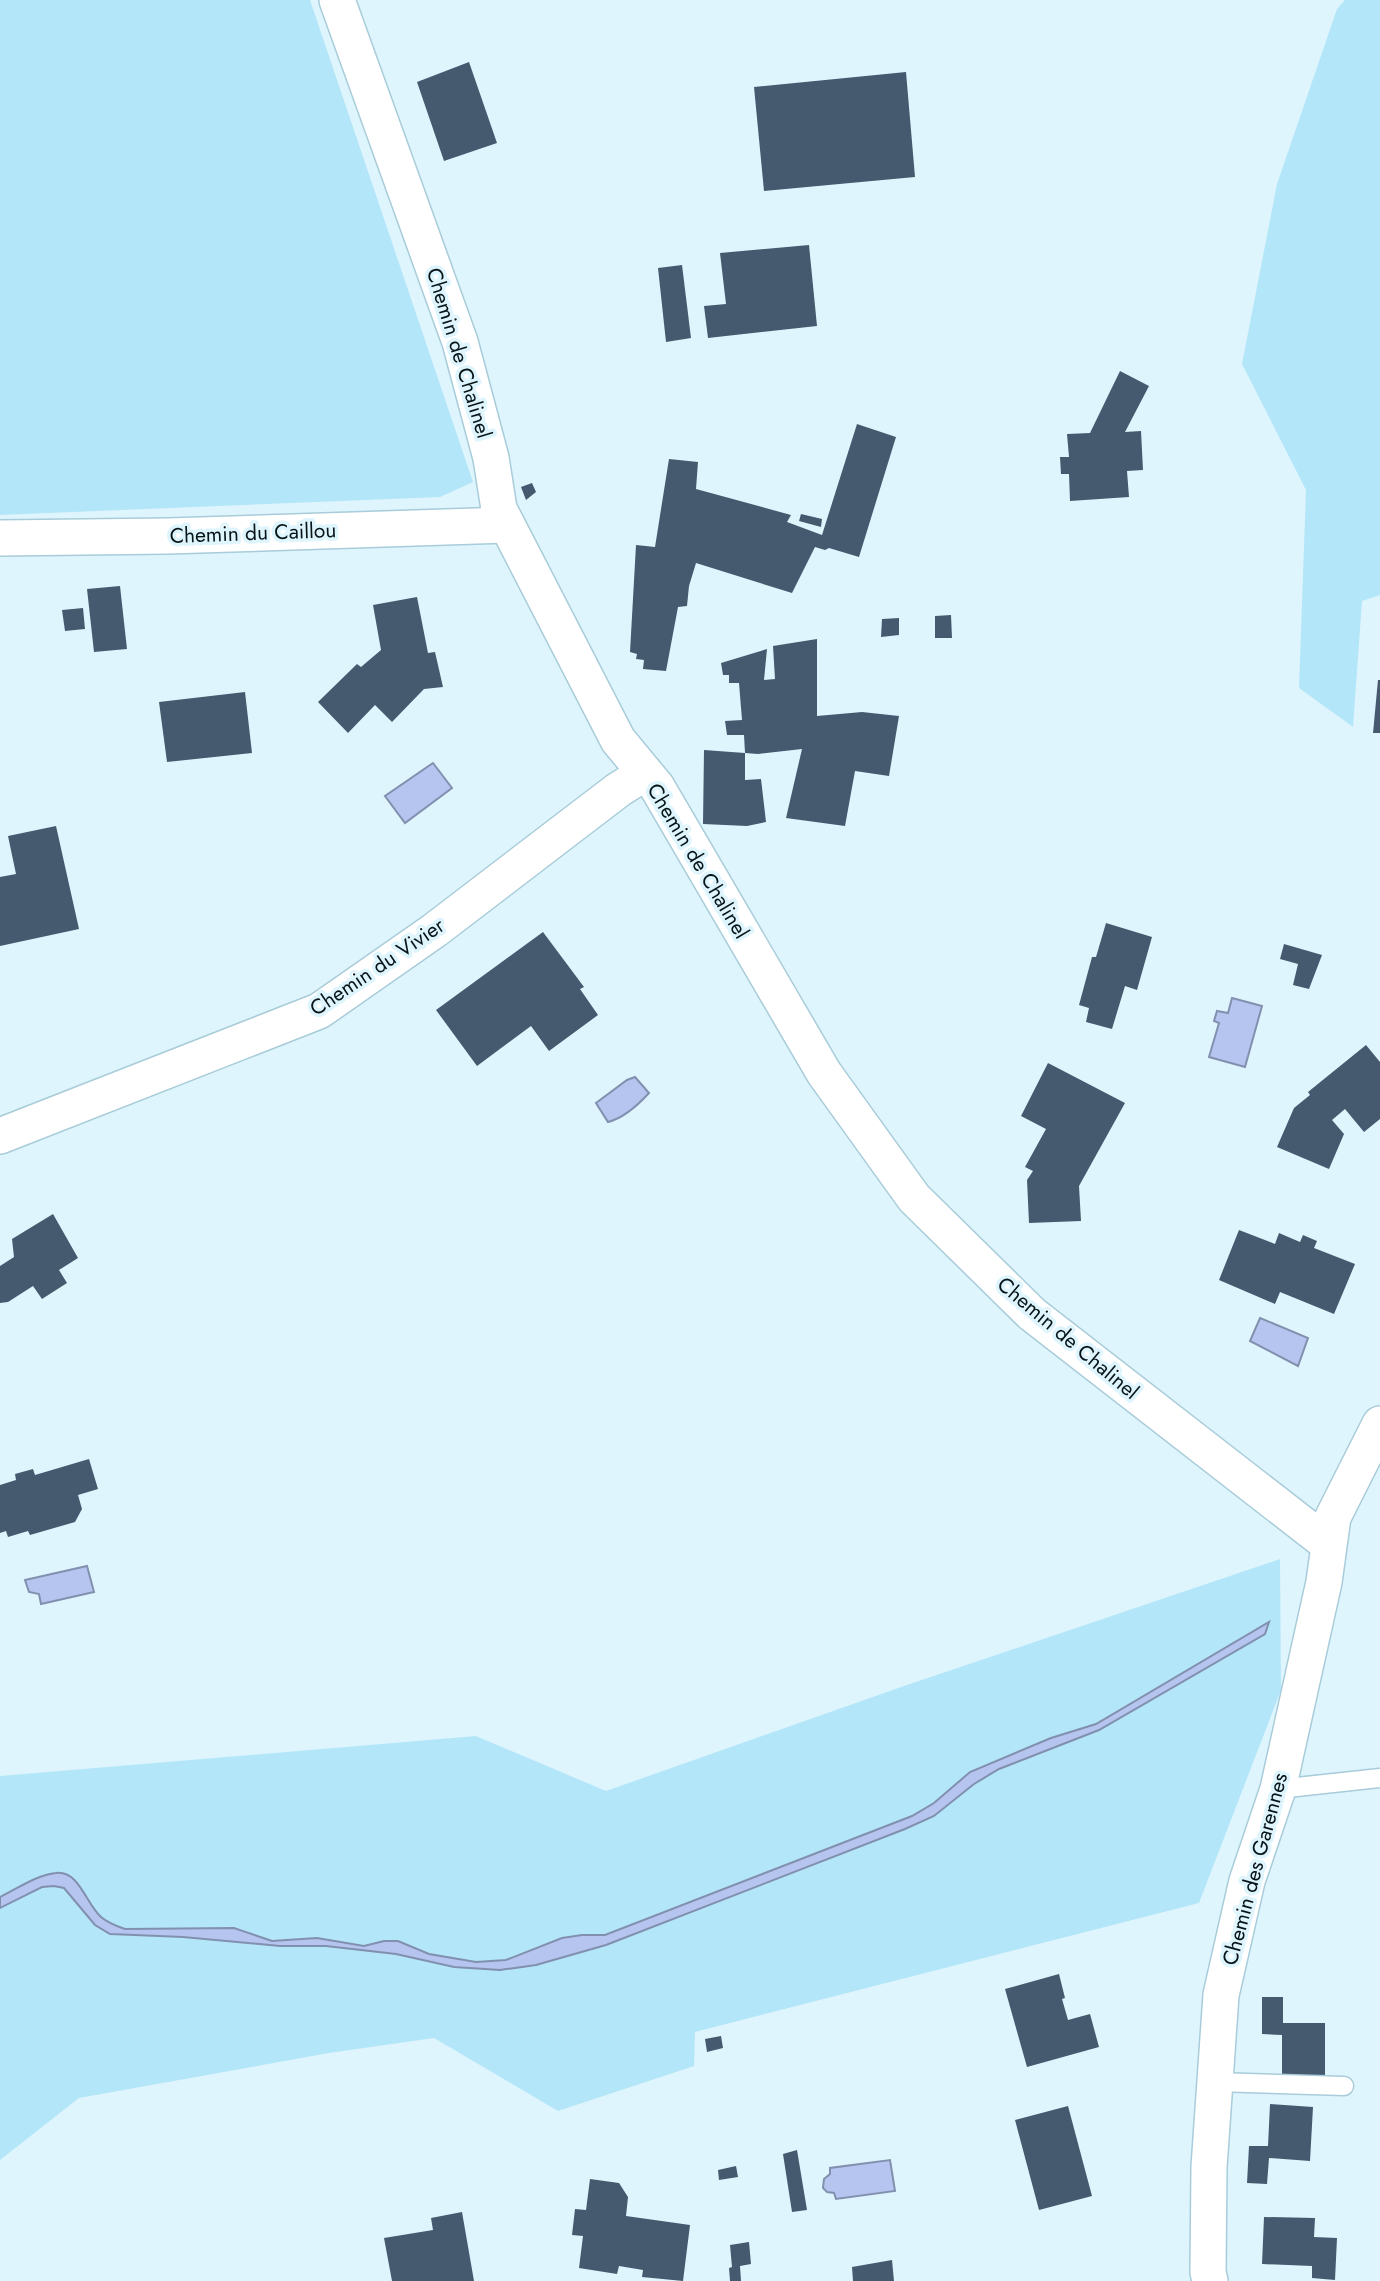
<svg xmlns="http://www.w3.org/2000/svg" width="1380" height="2281" viewBox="0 0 1380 2281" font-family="Jost,sans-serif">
  <rect width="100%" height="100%" fill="#dff5fd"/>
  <!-- green -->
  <g fill="#b4e6f9">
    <path d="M0,0h310l163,482 -33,15 -440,18z"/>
    <path d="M1345,0h35v595l-18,6 -9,126 -54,-39 7,-198 -64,-126 35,-180 60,-175z"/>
    <path d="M1280,1559l1,131 -82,213 -504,129 -1,34 -136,45 -124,-73 -105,15 -250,45 -79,62v-384l476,-40 130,55 298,-105z"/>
  </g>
  <!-- water -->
  <g fill="#b6c5ef" stroke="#8290af" stroke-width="2">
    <path d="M433,763l19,25 -47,35 -20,-27z"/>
    <path d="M1232,998l30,8 -17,61 -36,-10 10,-34 -5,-2 3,-10 11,2z"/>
    <path d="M635,1077l14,16c-11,12 -25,25 -41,29l-12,-19 31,-23z"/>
    <path d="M1260,1318l48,20 -10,28 -48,-25z"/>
    <path d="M87,1566l7,26 -53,12 -2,-10 -10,-2 -4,-12z"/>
    <path d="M1269,1622l-4,12 -166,96 -100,39 -25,15 -40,32 -29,13 -299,116 -70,20 -36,5 -46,-3 -58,-13 -70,-8h-46l-97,-9 -73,-3 -15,-9 -31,-37 -10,-2 -12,1 -42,21v-11c17,-8 36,-22 56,-24 23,-3 30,31 45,44 7,6 15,9 24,12l109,-1 38,13 45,-3 47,8 20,-5h14l31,13 47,8 30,-2 56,-22 20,-3h23l307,-119 22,-13 36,-31 81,-34 45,-14z"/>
    <path d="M890,2160l5,31 -59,8 -2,-6 -7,-1 -4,-4 1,-9 6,-5v-6z"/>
  </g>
  <!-- building -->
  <g fill="#455a6f">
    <path d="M469,62l28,81 -53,18 -27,-79z"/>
    <path d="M906,72l9,105 -151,14 -10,-104z"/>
    <path d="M809,245l8,81 -109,12 -4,-32 22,-2 -6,-51z"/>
    <path d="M682,265l9,73 -25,4 -8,-74z"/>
    <path d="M1120,371l29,15 -24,46 16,-1 2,39 -16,1 2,26 -59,4 -1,-27h-8l-1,-17h9l-2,-23 23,-1z"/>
    <path d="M857,424l39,13 -37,120 -30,-9 -4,2 -10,-3 -23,46 -96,-30 -7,23 -2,20 -9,1 -12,64 -23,-2 1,-9 -8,-1 1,-5 -7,-2 6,-107 19,2 14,-88 29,3 -2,27 95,26 -4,7 35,13z"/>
    <path d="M532,483l4,9 -10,8 -5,-13z"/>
    <path d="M801,514l21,5 -1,8 -22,-6z"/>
    <path d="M120,586l7,63 -33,3 -7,-63z"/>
    <path d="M417,597l11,56 7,-1 8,35 -19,2 -32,33 -17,-17 -27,28 -30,-31 39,-38 4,3 20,-17 -8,-45z"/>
    <path d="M83,608l2,21 -20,2 -3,-21z"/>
    <path d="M951,615l1,23h-17v-22z"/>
    <path d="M899,618v17l-18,2 1,-18z"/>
    <path d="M817,639v77l45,-4 37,4 -10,60 -34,-5 -10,55 -59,-8 16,-69 -44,5 -13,-1 -1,-18h-17l-2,-14 17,-1 -3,-37h-10v-8h-6l-2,-12 46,-14 -3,31 11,-1 -2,-33z"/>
    <path d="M1378,680h2v53h-7z"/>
    <path d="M245,692l7,61 -85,9 -8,-60z"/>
    <path d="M704,750l41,3v27l16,-1 5,43 -19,4 -44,-2z"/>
    <path d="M56,826l23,103 -79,17v-69l16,-3 -8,-38z"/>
    <path d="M1106,923l46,14 -15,53 -12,-4 -13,43 -26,-7 3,-14 -10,-3 13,-48h4z"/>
    <path d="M543,932l41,55 -4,2 18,26 -49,36 -18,-25 -54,40 -41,-56z"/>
    <path d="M1284,944l38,11 -13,34 -16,-4 5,-21 -18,-5z"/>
    <path d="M1366,1045l14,17v57l-16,13 -19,-23 -13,11 12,14 -15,35 -52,-22 17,-39 16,-13 -2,-3z"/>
    <path d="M1048,1063l77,40 -46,83 2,35 -52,2 -2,-43 6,-9 -8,-4 21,-38 -25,-13z"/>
    <path d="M53,1214l25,44 -19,12 8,13 -25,16 -9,-13 -25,16 -8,1v-37l14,-9 -2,-18z"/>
    <path d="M1239,1230l36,14 4,-11 21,9 3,-7 14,6 -3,7 41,16 -21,50 -54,-22 -5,12 -56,-24z"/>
    <path d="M89,1459l9,30 -20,6 4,14 -7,13 -45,13 -2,-4 -20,6 -2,-6 -6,2v-48l16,-5 -1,-6 18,-5 2,6z"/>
    <path d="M1059,1974l6,24 -3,1 6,21 22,-6 9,33 -72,20 -22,-78z"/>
    <path d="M1262,1997h21v26h42v54h-43v-42l-20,-1z"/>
    <path d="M721,2036l2,12 -16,4 -2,-13z"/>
    <path d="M1270,2104l43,3 -3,54 -41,-3 -2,26 -20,-1 2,-37h19z"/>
    <path d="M1068,2106l24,90 -53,14 -24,-90z"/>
    <path d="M797,2150l10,60 -15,2 -9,-58z"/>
    <path d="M736,2166l2,11 -19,3 -1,-10z"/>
    <path d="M590,2179l29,4 9,14 -2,19 64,9 -7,56 -41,-4 1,-7 -24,-4 -2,8 -38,-6 4,-32 -11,-1 3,-26 11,1z"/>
    <path d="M462,2212l12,69h-82l-8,-43 49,-8 -2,-12z"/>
    <path d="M1264,2217l51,1 -1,19 23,1 -2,42 -23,-2v-12l-50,-2z"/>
    <path d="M749,2242l2,22 -11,2 1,15h-11l-1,-13 3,-1 -2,-22z"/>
    <path d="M892,2260l2,21h-41l-1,-14z"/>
  </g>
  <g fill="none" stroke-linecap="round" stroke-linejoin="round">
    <defs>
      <g id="service">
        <path d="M1278,1789l102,-11"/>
        <path d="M1215,2082l129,4"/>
      </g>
      <g id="minor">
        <path d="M337,0l123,342 31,116 8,51 119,231 39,47 167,286 90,125 118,116 296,230"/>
        <path d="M0,538l168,-2 339,-11"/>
        <path d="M0,1136l319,-125 116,-81 183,-140 27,-17"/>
        <path d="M1210,2281l-2,-9 1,-105 12,-172 26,-114 31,-92 46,-207 9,-65 47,-93"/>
      </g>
    </defs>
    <!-- service casing -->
    <use href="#service" stroke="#a8ccd9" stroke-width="21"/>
    <!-- minor casing -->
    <use href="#minor" stroke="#a8ccd9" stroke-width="38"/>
    <!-- service -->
    <use href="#service" stroke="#fff" stroke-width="18"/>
    <!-- minor -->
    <use href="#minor" stroke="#fff" stroke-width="35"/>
  </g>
  <g text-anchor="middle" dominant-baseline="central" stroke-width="7" stroke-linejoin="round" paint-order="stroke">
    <!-- street labels -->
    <g font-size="21" fill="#071519" stroke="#dff5fd">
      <text transform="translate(459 353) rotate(73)">Chemin de Chalinel</text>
      <text transform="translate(253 533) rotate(-2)">Chemin du Caillou</text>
      <text transform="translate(698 861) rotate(59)">Chemin de Chalinel</text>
      <text transform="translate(377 967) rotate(-34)">Chemin du Vivier</text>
      <text transform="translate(1068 1338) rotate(40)">Chemin de Chalinel</text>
      <text transform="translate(1255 1869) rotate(-75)">Chemin des Garennes</text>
    </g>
  </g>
</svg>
